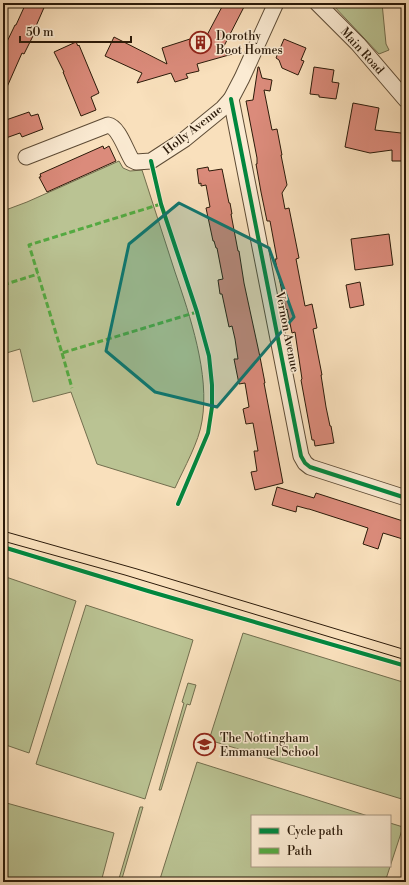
<svg xmlns="http://www.w3.org/2000/svg" width="409" height="885" viewBox="0 0 409 885" font-family="'Libre Bodoni',serif">
  <rect width="100%" height="100%" fill="#f9e0bc"/>
  <filter id="stains"><feTurbulence type="fractalNoise" baseFrequency=".005" numOctaves="4"/><feColorMatrix values="0 0 0 0 .2 0 0 0 0 .09 0 0 0 0 .02 0 0 0 .5 -.17"/></filter>
  <radialGradient id="worn" r=".72"><stop offset=".6" stop-color="#630" stop-opacity="0"/><stop offset="1" stop-color="#630" stop-opacity=".3"/></radialGradient>
  <!-- green -->
  <g fill="#bac393" stroke="#726e4e">
    <path d="M331,3h51l4,41 3,6 -10,4z"/>
    <path d="M119,161l4,7 7,3 12,-1c11,34 22,68 33,102 15,44 35,102 27,149 -3,21 -18,47 -27,67l-78,-24 -26,-72 -38,10 -13,-53 -17,5v-143l24,-9z"/>
    <path d="M3,576l73,25 -47,152 -26,-9z"/>
    <path d="M86,605l107,35 -48,159 -109,-35z"/>
    <path d="M243,633l163,50 -1,117 -196,-60z"/>
    <path d="M188,683l8,2 -6,20 -3,-1 -26,86h-2l25,-87 -2,-1z"/>
    <path d="M197,762l171,54h-116v50h138v-43l13,4 -18,55h-215l-10,-3z"/>
    <path d="M3,802l111,31 -13,49h-98z"/>
    <path d="M140,807h3l-22,75h-3z"/>
  </g>
  <!-- building -->
  <g fill="#db8b7b" stroke="#2b1a09">
    <path d="M26,3h20l-13,30 1,1 -10,20 -2,-1 -19,43v-46l12,-25h1z"/>
    <path d="M224,3h22l-23,45 13,5 -39,11 2,7 -13,3 2,4 -13,4 -4,-9 -34,10 5,-10 -37,-17 9,-19 53,27 -5,-16 28,-9 1,3 15,-5z"/>
    <path d="M284,39l22,9 -5,12 3,1 -6,14 -16,-7 -3,-8 -3,-2z"/>
    <path d="M76,42l2,4 1,-1 20,48 -8,4 5,13 -15,6 -18,-44h1l-10,-20z"/>
    <path d="M258,67h1l3,11 10,2 -2,11 -6,-1 8,40 5,-1 5,26h-1l6,30 -5,8 3,16 4,-1 10,50 -3,1 9,47 7,-2 5,24 -4,1 9,46h-1l5,32 4,19h1l3,17 -19,3 -1,-6h-2l-11,-60 1,-1 -7,-47 -3,1 -5,-24 -1,1 -11,-51h2l-7,-38h-3l-6,-29 -5,-28h1v-6l-11,-57 7,-1z"/>
    <path d="M314,67l20,3 -2,12 7,1 -3,16 -17,-2v-2l-9,-1z"/>
    <path d="M353,103l26,5 -4,22 26,3 5,5v10l-2,3v10h-12v-11l-22,3 -25,-6z"/>
    <path d="M29,112l2,4 7,-2 5,15 -21,8 -2,-4 -17,6v-18z"/>
    <path d="M103,146l1,3 5,-3 7,15 -69,31 -8,-15h2l-1,-3z"/>
    <path d="M208,167l1,4 13,-2 7,34h1l2,11h-1l7,37h1l5,32 16,74 5,26h-1l19,100 -28,7 -4,-18 6,-1 -3,-20h4l-5,-28 -7,1 -3,-15 6,-2 -4,-24 -6,1 -5,-25h4l-3,-20 -3,-13 -3,1 -7,-33h-2l-2,-14 5,-1 -6,-31h-1l-2,-7h-1l-7,-33 4,-1 -4,-22 -5,1v-3l-2,1 -2,-15z"/>
    <path d="M389,234l4,31 -38,5 -4,-31z"/>
    <path d="M360,282l4,23 -14,3 -4,-23z"/>
    <path d="M277,487l37,11 2,-5 90,29v18l-23,-7 -5,16 -15,-5 5,-16 -59,-19h-1l-11,-3 -1,6 -24,-7z"/>
  </g>
  <g fill="none" stroke-linecap="round" stroke-linejoin="round">
    <defs>
      <g id="minor">
        <path d="M317,3l41,41 48,56"/>
        <path d="M231,99l70,357 4,7 5,4 96,31"/>
        <path d="M26,157l82,-32c11,2 18,26 24,35l4,2 15,-1 34,-22 38,-31 8,-9 11,-21 34,-75"/>
      </g>
    </defs>
    <!-- minor casing -->
    <use href="#minor" stroke="#5e4c36" stroke-width="17"/>
    <!-- minor -->
    <use href="#minor" stroke="#fbebd3" stroke-width="15"/>
    <!-- tram -->
    <g stroke="#2b1a09" stroke-width="1">
      <path d="M3,531l134,38 269,81"/>
      <path d="M3,541l122,34 281,85"/>
    </g>
    <!-- quiet -->
    <g stroke="#54a941" stroke-width="3" stroke-dasharray="6 3" stroke-linecap="butt">
      <path d="M161,204l-132,41 33,108 135,-41"/>
      <path d="M3,285l35,-11"/>
      <path d="M62,353l10,35"/>
    </g>
    <defs>
      <g id="cycleway">
        <path d="M231,99l70,357 4,7 5,4 96,31"/>
        <path d="M151,161l10,43 36,108 12,44 3,29v22l-4,26 -30,71"/>
        <path d="M3,547l145,44 258,75"/>
      </g>
    </defs>
    <!-- cycleway casing -->
    <use href="#cycleway" stroke="#fbebd3" stroke-width="6"/>
    <!-- cycleway -->
    <use href="#cycleway" stroke="#00873e" stroke-width="4"/>
  </g>
  <!-- marked area -->
  <path fill="#0f766e" fill-opacity="0.2" stroke="#0f766e" stroke-width="3" stroke-linejoin="round" d="M179,203l90,45 25,69 -77,90 -62,-15 -49,-41 23,-107z"/>
  <!-- icons -->
  <defs>
    <symbol id="building-ring" viewBox="-11 -11 22 22"><circle r="9.5" fill="#fbebd3" stroke="#8f2418" stroke-width="1.5"/><path d="M-4-6H4V6H1V3H-1V6H-4ZM-2.5-4.3h1.7v1.8h-1.7ZM.8-4.3h1.7v1.8H.8ZM-2.5-1h1.7V.8h-1.7ZM.8-1h1.7V.8H.8Z" fill="#8f2418"/></symbol>
    <symbol id="school-ring" viewBox="-11 -11 22 22"><circle r="9.5" fill="#fbebd3" stroke="#8f2418" stroke-width="1.5"/><path d="M0-5L7-2L0 1L-7-2ZM-4 1L0 2.5L4 1V4Q0 6-4 4Z" fill="#8f2418"/></symbol>
  </defs>
  <g fill-rule="evenodd">
    <use href="#building-ring" x="188" y="30" width="25" height="25"/>
    <use href="#school-ring" x="192" y="732" width="25" height="25"/>
  </g>
  <g text-anchor="middle" dominant-baseline="central" stroke-width="3" stroke-linejoin="round" paint-order="stroke">
    <!-- poi labels -->
    <g font-size="12" fill="#2b1a09" stroke="#fbebd3" text-anchor="start">
      <text x="216" y="36">Dorothy<tspan x="216" dy="14">Boot Homes</tspan></text>
      <text x="220" y="738">The Nottingham<tspan x="220" dy="14">Emmanuel School</tspan></text>
    </g>
    <!-- street labels -->
    <g font-size="12" fill="#2b1a09" stroke="#fbebd3">
      <text transform="translate(362 51) rotate(48)">Main Road</text>
      <text transform="translate(193 130) rotate(-38)">Holly Avenue</text>
      <text transform="translate(287 332) rotate(79)">Vernon Avenue</text>
    </g>
  </g>
  <!-- margin -->
  <rect width="409" height="885" fill="none" stroke="#f9e0bc" stroke-width="16"/>
  <rect x="4" y="4" width="401" height="877" fill="none" stroke="#2b1a09" stroke-width="2"/>
  <rect x="8" y="8" width="393" height="869" fill="none" stroke="#2b1a09"/>
  <!-- legend -->
  <rect x="251" y="815" width="140" height="52" fill="#fbebd3" stroke="#a89782"/>
  <rect x="259" y="828" width="20" height="6" fill="#00873e" stroke="#a89782"/>
  <text x="287" y="835" font-size="12" fill="#2b1a09">Cycle path</text>
  <rect x="259" y="848" width="20" height="6" fill="#54a941" stroke="#a89782"/>
  <text x="287" y="855" font-size="12" fill="#2b1a09">Path</text>
  <!-- scale -->
  <path d="M20 36v6h111v-6" fill="none" stroke="#2b1a09" stroke-width="2"/>
  <text x="26" y="36" font-size="12" fill="#2b1a09" stroke="#fbebd3" stroke-width="3" paint-order="stroke">50 m</text>
  <rect width="100%" height="100%" filter="url(#stains)"/>
  <rect width="100%" height="100%" fill="url(#worn)"/>
</svg>
